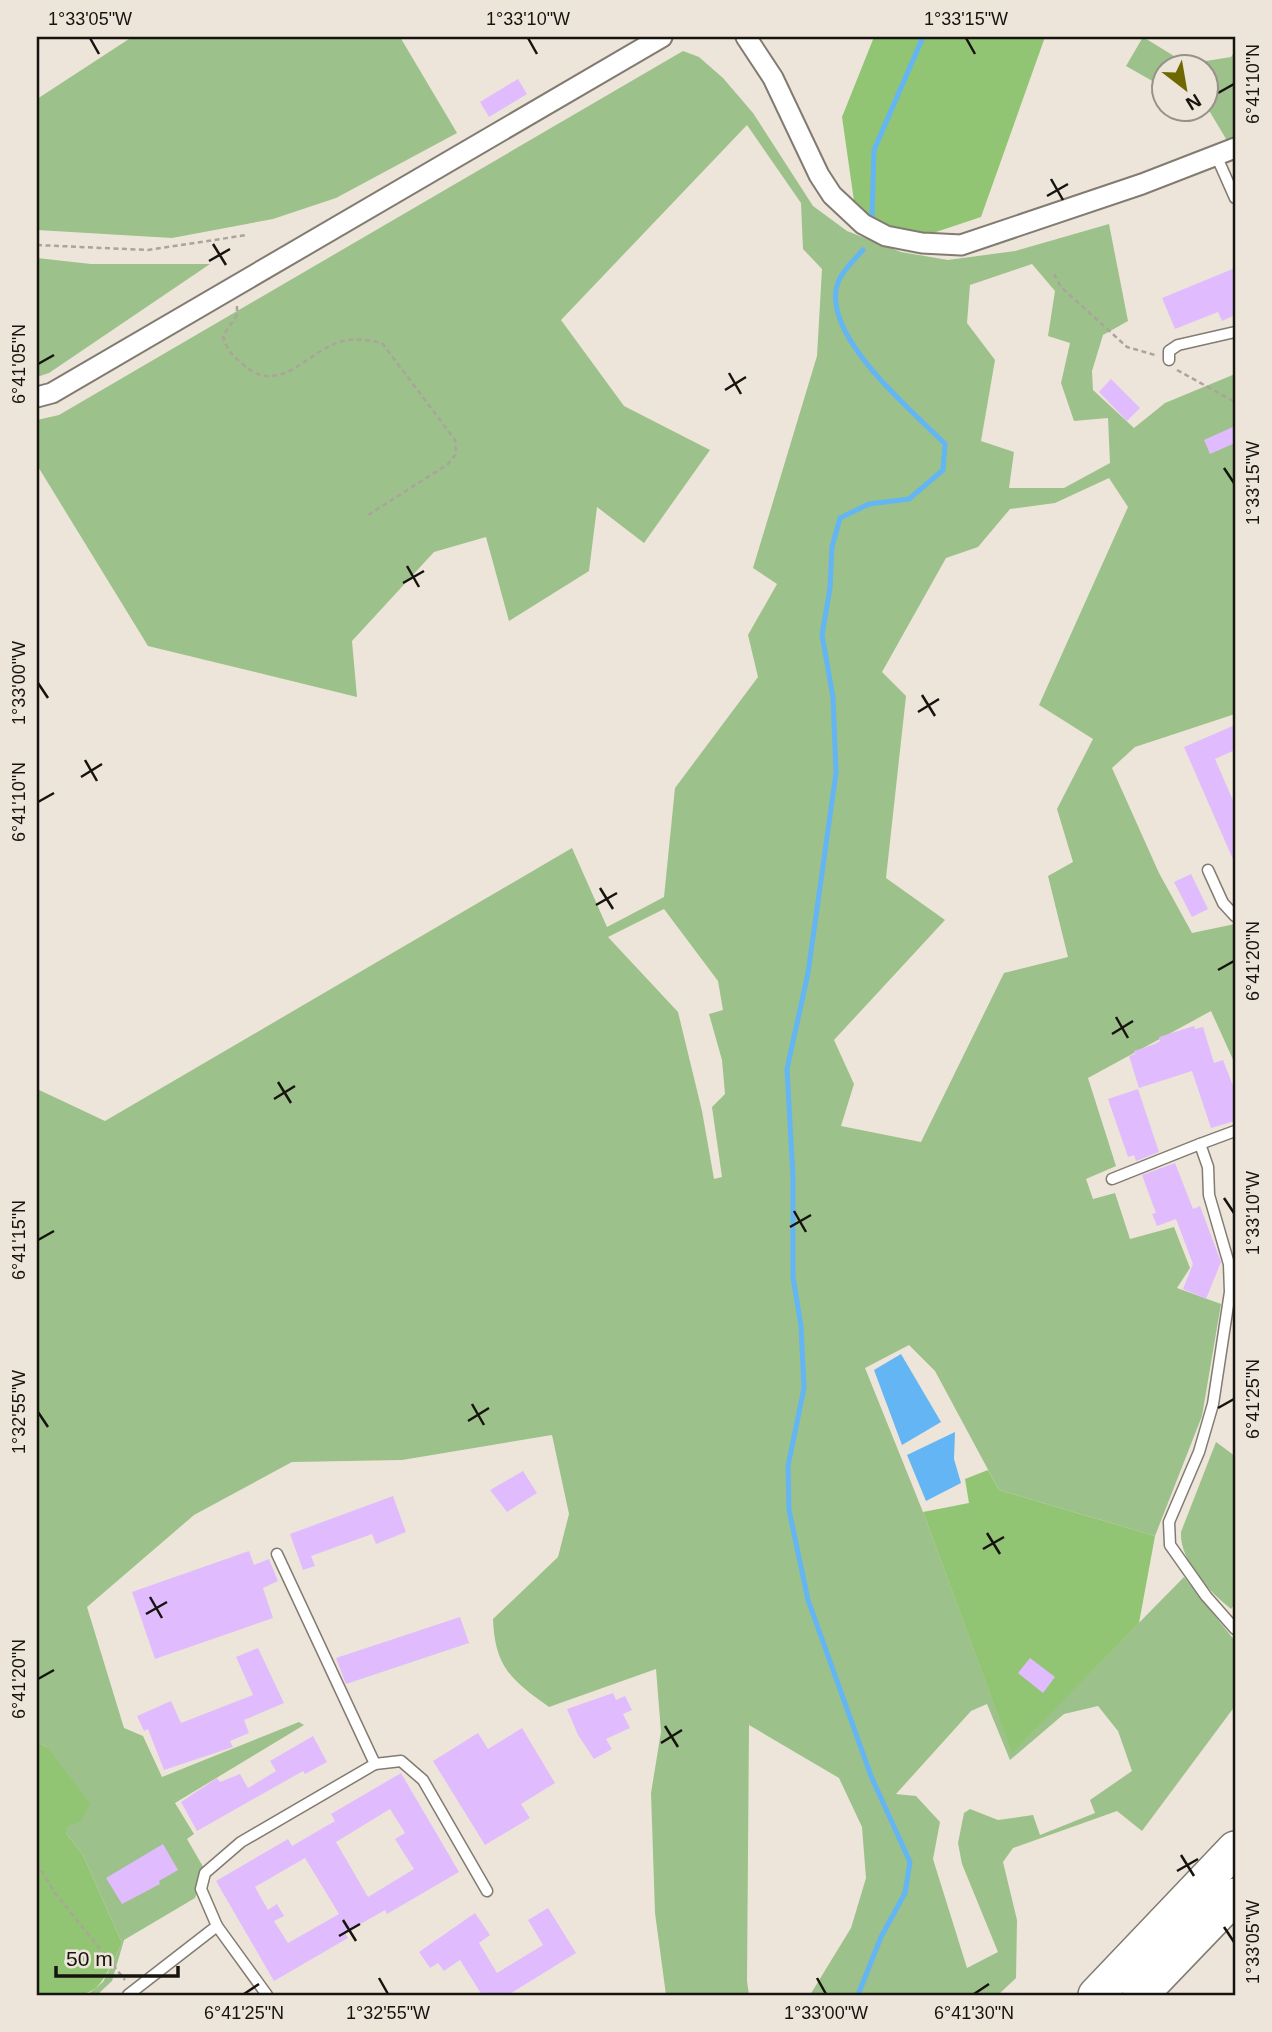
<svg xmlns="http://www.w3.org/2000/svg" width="1272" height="2032" viewBox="0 0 1272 2032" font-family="Helvetica,sans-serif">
  <rect width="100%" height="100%" fill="#ede5d9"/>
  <!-- green -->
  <g fill="#9dc18a" fill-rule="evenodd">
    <path d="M132,37h268l57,96 -121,65 -63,21 -101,19 -135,-8v-131z"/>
    <path d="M1143,37l44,27 44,-7 4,-6v90l-6,3 -19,-32 -7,-3 3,-43h-42l-1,21 -37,-21z"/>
    <path d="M683,51l16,6 24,21 30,35 60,93 34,25 54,21 47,8 67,-9 94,-27 19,97 -25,14 -11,36 1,19 41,38 31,-25 70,-29v340l-100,33 -23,21 47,105 33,60 43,-9v140l-24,-53 -123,67 28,88 -30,13 7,20 22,-6 15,46 44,-12 16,41 -13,20 44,16 -19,112 -47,120 -156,-46 -64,-119 -26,-26 -44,23 58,144 89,240 172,-175 51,64v65l-93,125 -25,-20 -104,37 -10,14 14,58 -1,58 -18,17h-188l41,-67 15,-50 -4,-51 -23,-49 -90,-53 -2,256 2,14h-83l-11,-82 -4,-120 10,-61 -5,-63 -107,38c-38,-27 -54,-40 -56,-88l65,-62 11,-43 -17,-79 -150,25 -110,2 -98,53 -107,92 37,121 19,8 19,41 137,-55 5,3 -129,78 19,31 -7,5 18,31 -10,28 -71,42 -12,41 -15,14h-10l16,-13 19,-39 -39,-88 -17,-22 -19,-86 -10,-5v-653l68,32 467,-273 35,79 57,-30 11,-109 83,-111 -10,-42 29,-51 -24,-16 64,-212 5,-87 -19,-20 -2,-46 -54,-78 -186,195 63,86 86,44 -66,93 -47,-36 -8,64 -80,50 -23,-84 -52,15 -82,89 5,56 -209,-51 -111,-181v-45l22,-5zM1032,264l23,27 -7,45 22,7 -9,40 13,38 34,-3 2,45 -46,25h-55l5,-36 -33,-11 14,-81 -28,-37 3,-38zM1109,478l19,29 -89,198 54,34 -36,70 16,53 -25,14 20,81 -64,16 -83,169 -80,-16 13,-42 -20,-44 111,-120 -59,-42 20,-182 -24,-24 64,-114 32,-11 32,-38 45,-6zM664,909l54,72 5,29 -14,4 13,46 3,34 -13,13 10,70 -8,2 -12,-68 -24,-99 -70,-75zM987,1704l23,56 54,-46 34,-8 20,25 14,40 -42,29 5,13 -55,22 -7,-20 -35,5 -28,-11 -6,4 -6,30 4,21 36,88 -31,16 -34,-109 7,-37 -24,-26 -20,-2 75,-83z"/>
    <path d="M37,258l54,6h119l-161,109 -12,4z"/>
    <path d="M1216,1442l19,14v148l-4,5c-21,-16 -52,-49 -50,-77z"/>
  </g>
  <!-- forest -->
  <g fill="#91c574">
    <path d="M874,37h171l-64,180 -54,18 -49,-11 -24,-23 -12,-84z"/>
    <path d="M988,1470l11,20 156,46 -16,87 -127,130 -89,-241 46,-9 -4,-24z"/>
    <path d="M37,1742l10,5 43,56 -9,18 -14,5 -1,7 17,22 39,88c-28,57 -23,52 -85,52z"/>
  </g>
  <!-- water -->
  <g fill="#63b5f4">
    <path d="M901,1354l40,68 -39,23 -28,-75z"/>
    <path d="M955,1432l-1,27 7,24 -35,18 -19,-46z"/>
  </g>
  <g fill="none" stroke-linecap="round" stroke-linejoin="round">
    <!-- stream -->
    <g stroke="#63b5f4" stroke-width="5">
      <path d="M872,216l2,-66 49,-113"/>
      <path d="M858,1995l23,-58 24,-44 5,-31 -39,-86 -63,-176 -19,-90 -1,-44 16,-78 -3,-62 -8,-49v-100l-6,-108 21,-96 28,-200 -3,-76 -11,-62 8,-47 2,-41 8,-29 29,-14 40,-5 34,-29 2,-26c-33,-34 -129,-112 -106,-164 5,-11 16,-21 24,-30"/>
    </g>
  </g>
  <!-- building -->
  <g fill="#e0bcfe" fill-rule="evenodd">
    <path d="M518,79l9,15 -38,23 -9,-15z"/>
    <path d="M1235,268v47l-13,6 -4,-9 -43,17 -13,-31z"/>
    <path d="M1111,379l29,29 -13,13 -28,-29z"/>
    <path d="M1235,426v17l-25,11 -6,-14z"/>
    <path d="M1235,725v25l-20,9 20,46v59l-51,-117z"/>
    <path d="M1191,874l17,35 -16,8 -18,-35z"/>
    <path d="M1194,1026l1,3 8,-2 11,36 9,-3 12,31v30l-24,7 -19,-57 -53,17 -10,-32 6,-2 -1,-3 21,-7 5,-3 -1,-4z"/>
    <path d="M1138,1089l21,63 -23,9 -2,-6 -6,2 -20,-58z"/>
    <path d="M1175,1163l18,46 7,-3 21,56 -15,37 -23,-10 10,-25 -17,-45 -19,7 -5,-12 4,-1 -14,-38z"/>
    <path d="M523,1471l14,22 -30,19 -17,-22z"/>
    <path d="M393,1496l13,36 -30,12 -4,-10 -61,22 4,10 -12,4 -13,-36z"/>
    <path d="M249,1551l5,14 15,-6 9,22 -15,7 10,30 -118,41 -23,-67z"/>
    <path d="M460,1617l9,26 -123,41 -10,-26z"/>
    <path d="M258,1648l26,55 -40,17 5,13 -19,8 3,6 -69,23 -16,-41 -4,2 -7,-15 34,-15 10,22 72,-28 -17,-38z"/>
    <path d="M1030,1658l25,19 -12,16 -25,-20z"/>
    <path d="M613,1693l3,7 9,-4 7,14 -9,4 7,14 -24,11 6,10 -18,10 -16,-24 -11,-26z"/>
    <path d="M522,1728l33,55 -34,21 9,14 -45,27 -52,-84 45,-28 10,16z"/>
    <path d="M313,1736l14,26 -22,12 -2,-3 -106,60 -16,-29 36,-24 3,4 20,-8 8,14 28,-17 -6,-10z"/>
    <path d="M401,1773l58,99 -72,42 -2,-4 -40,23 3,5 -74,43 -58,-100 72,-42 4,7 43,-25 -4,-7zM390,1809l15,24 -10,6 19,30 -46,28 -32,-55zM305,1858l34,56 -51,29 -14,-22 10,-5 -7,-12 -9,6 -13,-23z"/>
    <path d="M163,1844l15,26 -19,11 1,3 -38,20 -16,-26z"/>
    <path d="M548,1908l28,45 -68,42h-26l-22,-35 -16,11 -6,-8 -8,5 -11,-16 56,-39 15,22 -11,8 18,30 46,-28 -15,-25z"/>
  </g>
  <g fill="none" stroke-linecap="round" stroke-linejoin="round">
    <defs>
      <g id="lane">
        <path d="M1216,155l19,43"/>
        <path d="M1169,360v-9l9,-6 57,-13"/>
        <path d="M1208,870l15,33 12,13"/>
        <path d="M1235,1131l-35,13 8,23 1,28 20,69 1,28 -17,112 -14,48 -30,70 1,23 36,51 29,33"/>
        <path d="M1112,1179l88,-35"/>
        <path d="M277,1554l98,210"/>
        <path d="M217,1926l50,69"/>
        <path d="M128,1995l89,-69 -16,-37 4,-16 36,-31 134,-78 26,-3 22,19 64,111"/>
      </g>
      <g id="street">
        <path d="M746,37l27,41 46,97 13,20 31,29 23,12 36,7 39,2 181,-61 93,-36"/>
        <path d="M37,397l15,-4 610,-356"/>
      </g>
      <g id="highway">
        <path d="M1096,1995l139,-146"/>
        <path d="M1140,1995l95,-99"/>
      </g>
    </defs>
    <!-- lane casing -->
    <use href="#lane" stroke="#827b71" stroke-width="13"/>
    <!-- street casing -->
    <use href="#street" stroke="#827b71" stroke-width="23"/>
    <!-- highway casing -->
    <use href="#highway" stroke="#827b71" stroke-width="38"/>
    <!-- path -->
    <g stroke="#aba49b" stroke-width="2.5" stroke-dasharray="5 3.5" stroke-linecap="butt">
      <path d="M37,245l111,5 99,-15"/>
      <path d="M1054,274l7,13 66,60 28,8"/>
      <path d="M237,306v9l-14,21c4,15 10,20 22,30 36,31 65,-18 98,-25 13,-3 27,-1 39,2l73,97 1,14 -8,10 -83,53"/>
      <path d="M1177,370l58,32"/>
      <path d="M37,1863l18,30 70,87"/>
    </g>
    <!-- lane -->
    <use href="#lane" stroke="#fff" stroke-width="10"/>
    <!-- street -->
    <use href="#street" stroke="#fff" stroke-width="19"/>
    <!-- highway -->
    <use href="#highway" stroke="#fff" stroke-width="35"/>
  </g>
  <!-- ticks -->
  <path fill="none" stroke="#171410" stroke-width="2.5" d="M90,38l9,16M528,38l9,16M966,38l9,16M1218,93l16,-9M1051,179l12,21M1047,196l21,-12M213,244l13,21M209,261l21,-12M38,364l16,-9M729,373l12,21M725,390l21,-13M1224,468l10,15M407,566l12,21M403,583l21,-12M38,683l10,15M922,695l13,21M918,712l21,-13M85,760l12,21M81,777l21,-13M38,802l16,-9M600,888l13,21M596,905l21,-12M1218,970l16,-9M1116,1017l12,21M1112,1034l21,-13M278,1082l13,21M274,1099l21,-13M1224,1198l10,15M794,1211l12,21M790,1227l21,-12M38,1240l16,-9M472,1404l12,21M1218,1408l16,-9M38,1412l10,15M468,1421l21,-13M987,1533l13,21M983,1549l21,-12M150,1597l12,21M146,1614l21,-12M38,1679l16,-9M665,1726l13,21M661,1743l21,-13M1181,1855l13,21M1177,1871l21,-12M343,1920l13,21M1224,1927l10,15M339,1936l21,-12M379,1978l9,16M817,1978l9,16M244,1994l15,-10M974,1994l15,-10"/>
  <!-- border -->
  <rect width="1272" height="2032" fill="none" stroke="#ede5d9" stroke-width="77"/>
  <!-- north arrow -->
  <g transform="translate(1185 88) rotate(149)"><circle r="33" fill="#ede5d9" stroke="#979189" stroke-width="2"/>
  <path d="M0-5L12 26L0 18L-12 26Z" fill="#6f6800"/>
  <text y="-10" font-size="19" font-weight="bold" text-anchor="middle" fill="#171410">N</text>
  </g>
  <!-- scale -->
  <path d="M56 1966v10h122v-10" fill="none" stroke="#171410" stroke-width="3.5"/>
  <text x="66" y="1966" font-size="21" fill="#171410" stroke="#ede5d9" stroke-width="5" paint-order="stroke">50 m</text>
  <rect x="38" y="38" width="1196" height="1956" fill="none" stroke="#171410" stroke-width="2.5"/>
  <g font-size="18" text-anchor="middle" fill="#171410">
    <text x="90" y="25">1°33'05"W</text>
    <text x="528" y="25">1°33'10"W</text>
    <text x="966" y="25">1°33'15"W</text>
    <text transform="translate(1253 84) rotate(-90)" y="6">6°41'10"N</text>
    <text transform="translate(19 364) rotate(-90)" y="6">6°41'05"N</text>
    <text transform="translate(1253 483) rotate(-90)" y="6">1°33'15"W</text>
    <text transform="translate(19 683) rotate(-90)" y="6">1°33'00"W</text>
    <text transform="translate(19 802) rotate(-90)" y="6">6°41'10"N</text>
    <text transform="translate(1253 961) rotate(-90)" y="6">6°41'20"N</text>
    <text transform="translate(1253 1213) rotate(-90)" y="6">1°33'10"W</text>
    <text transform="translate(19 1240) rotate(-90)" y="6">6°41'15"N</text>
    <text transform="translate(1253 1399) rotate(-90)" y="6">6°41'25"N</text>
    <text transform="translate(19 1412) rotate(-90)" y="6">1°32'55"W</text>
    <text transform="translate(19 1679) rotate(-90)" y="6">6°41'20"N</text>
    <text transform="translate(1253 1942) rotate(-90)" y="6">1°33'05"W</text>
    <text x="244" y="2019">6°41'25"N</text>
    <text x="388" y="2019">1°32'55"W</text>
    <text x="826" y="2019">1°33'00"W</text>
    <text x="974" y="2019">6°41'30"N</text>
  </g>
</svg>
